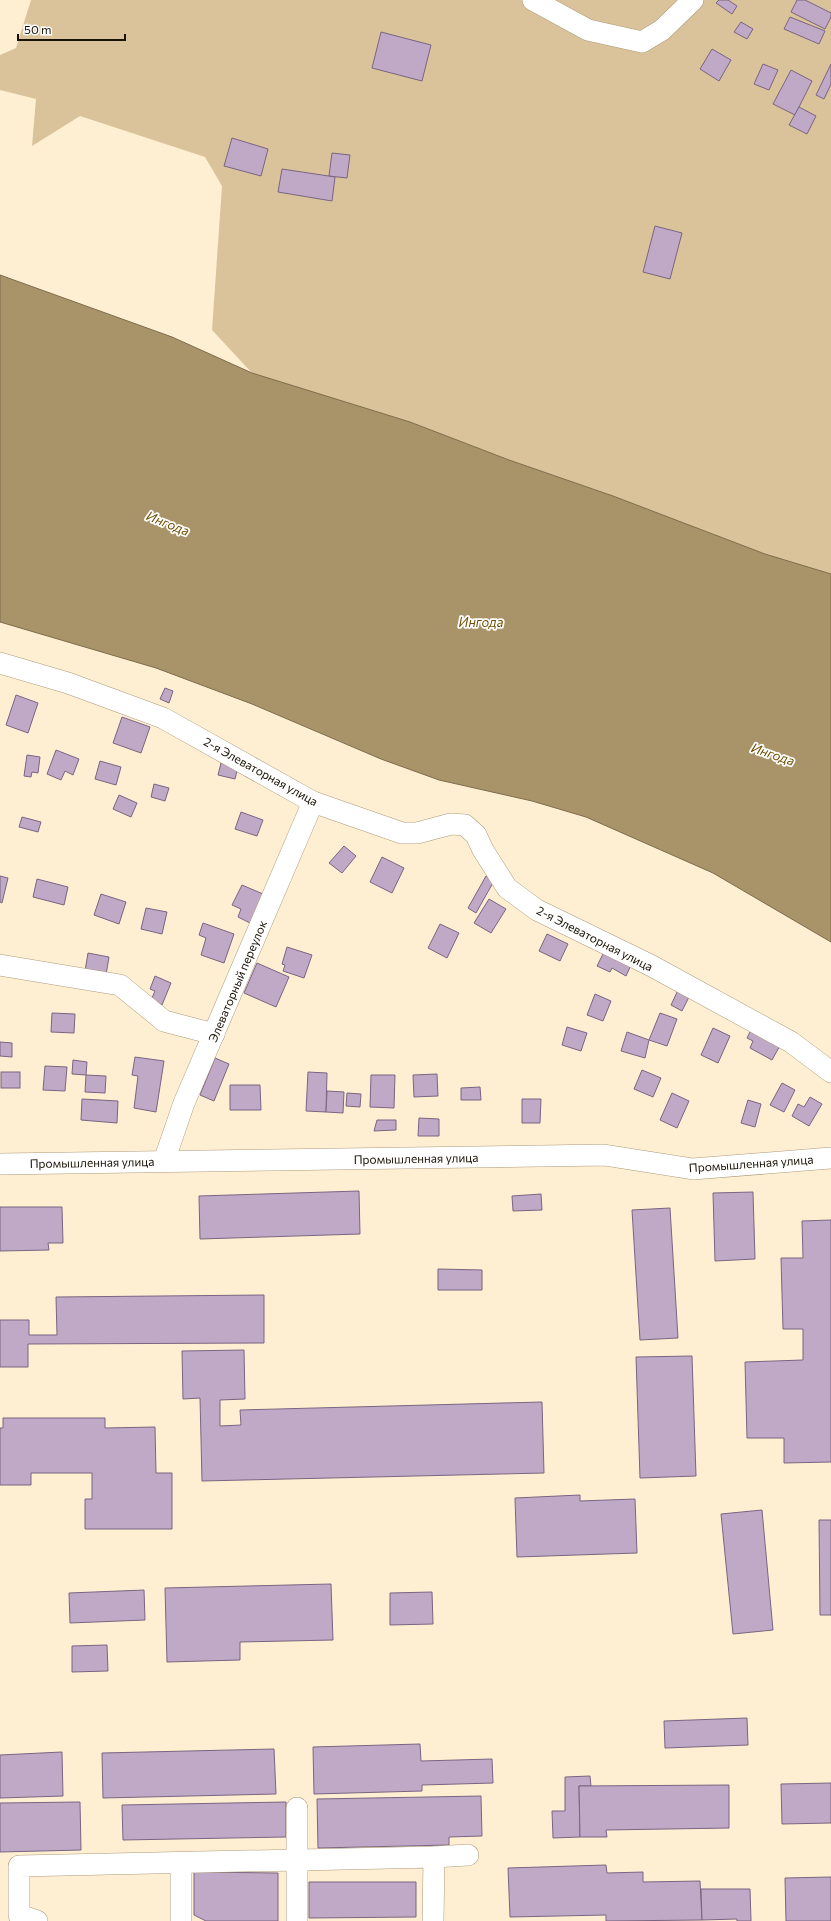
<svg xmlns="http://www.w3.org/2000/svg" width="831" height="1921" viewBox="0 0 831 1921" font-family="Commissioner,sans-serif">
  <rect width="100%" height="100%" fill="#feefd3"/>
  <!-- green -->
  <path fill="#dac39a" d="M31,0h800v574l-66,-20 -152,-58 -104,-36 -99,-38 -158,-49 -40,-43 10,-144 -17,-29 -125,-41 -48,30 4,-47 -36,-9v-35l16,-7z"/>
  <!-- water -->
  <path fill="#a99369" stroke="#7e6c4b" d="M0,275l172,62 80,36 158,49 99,38 104,36 152,58 66,20v368l-118,-69 -127,-56 -54,-16 -93,-21 -58,-21 -129,-55 -96,-36 -156,-46z"/>
  <!-- building -->
  <g fill="#bfa9c7" stroke="#796581">
    <path d="M719,0h9l9,6 -5,8 -16,-11z"/>
    <path d="M797,0h8l26,13v4l-6,12 -34,-17z"/>
    <path d="M790,17l35,14 -6,13 -35,-15z"/>
    <path d="M741,22l12,7 -6,10 -13,-7z"/>
    <path d="M381,32l50,13 -9,36 -50,-13z"/>
    <path d="M712,49l19,11 -12,21 -19,-12z"/>
    <path d="M763,64l15,6 -9,20 -15,-6z"/>
    <path d="M831,64v20l-7,15 -8,-4z"/>
    <path d="M791,70l21,11 -17,34 -22,-11z"/>
    <path d="M799,107l17,9 -9,18 -18,-9z"/>
    <path d="M232,138l36,11 -7,27 -37,-10z"/>
    <path d="M332,153l18,2 -3,23 -18,-2z"/>
    <path d="M282,169l53,8 -3,24 -54,-9z"/>
    <path d="M655,226l27,7 -12,46 -27,-7z"/>
    <path d="M165,688l8,3 -4,12 -9,-4z"/>
    <path d="M16,695l22,8 -10,30 -22,-8z"/>
    <path d="M122,717l28,10 -9,26 -28,-10z"/>
    <path d="M56,750l23,9 -6,16 -8,-4 -4,9 -14,-6z"/>
    <path d="M27,755l13,2 -2,16 -6,-1 -1,5 -7,-1z"/>
    <path d="M100,761l21,6 -5,18 -21,-6z"/>
    <path d="M221,763l17,4 -3,12 -17,-4z"/>
    <path d="M154,784l15,4 -4,13 -14,-4z"/>
    <path d="M119,795l18,8 -6,14 -18,-8z"/>
    <path d="M241,812l22,8 -6,16 -22,-7z"/>
    <path d="M22,817l19,5 -3,10 -19,-5z"/>
    <path d="M344,846l12,10 -14,17 -13,-10z"/>
    <path d="M382,857l22,11 -12,25 -22,-11z"/>
    <path d="M0,876l8,2 -6,25 -2,-1z"/>
    <path d="M486,876l8,5 -18,32 -8,-5z"/>
    <path d="M37,879l31,8 -4,18 -31,-8z"/>
    <path d="M242,885l21,9 -13,29 -12,-6 3,-8 -9,-4z"/>
    <path d="M101,894l25,8 -7,22 -25,-9z"/>
    <path d="M489,899l17,10 -15,24 -17,-10z"/>
    <path d="M146,908l21,4 -5,22 -21,-5z"/>
    <path d="M203,923l31,11 -10,29 -23,-8 5,-17 -7,-3z"/>
    <path d="M440,924l19,9 -12,25 -19,-10z"/>
    <path d="M547,934l21,10 -8,17 -21,-10z"/>
    <path d="M607,946l24,19 -5,11 -14,-8 -2,4 -13,-6z"/>
    <path d="M287,947l25,8 -8,23 -21,-7 2,-6 -3,-1z"/>
    <path d="M88,953l21,4 -3,18 -21,-4z"/>
    <path d="M257,963l32,14 -13,30 -32,-14z"/>
    <path d="M155,976l16,7 -9,22 -11,-5 4,-9 -5,-2z"/>
    <path d="M679,988l12,5 -9,18 -11,-6z"/>
    <path d="M595,994l16,7 -8,20 -16,-6z"/>
    <path d="M52,1013l23,1 -1,19 -23,-1z"/>
    <path d="M660,1013l17,6 -10,27 -18,-6z"/>
    <path d="M753,1026l29,16 -10,18 -22,-12 3,-7 -6,-3z"/>
    <path d="M567,1027l20,6 -6,18 -19,-6z"/>
    <path d="M713,1028l17,8 -12,27 -17,-8z"/>
    <path d="M627,1032l22,8 -4,18 -24,-7z"/>
    <path d="M0,1042l12,1v14l-12,-1z"/>
    <path d="M135,1057l29,4 -8,51 -22,-4 4,-32 -6,-1z"/>
    <path d="M215,1058l14,6 -15,37 -14,-6z"/>
    <path d="M73,1060l14,2 -1,13 -14,-1z"/>
    <path d="M45,1066l22,1 -2,24 -22,-1z"/>
    <path d="M642,1070l19,8 -8,19 -19,-8z"/>
    <rect x="1" y="1072" width="19" height="16"/>
    <path d="M308,1072l19,1 -1,39 -20,-1z"/>
    <path d="M437,1074l1,22 -24,1 -1,-22z"/>
    <path d="M86,1075l20,1 -1,17 -20,-1z"/>
    <path d="M371,1075h24l-1,33 -24,-1z"/>
    <path d="M782,1083l13,7 -11,22 -14,-7z"/>
    <path d="M230,1085h30l1,25h-31z"/>
    <path d="M480,1087l1,13h-20v-12z"/>
    <path d="M327,1091l17,1 -1,21 -17,-1z"/>
    <path d="M347,1093l14,1 -1,13 -14,-1z"/>
    <path d="M672,1093l17,8 -12,27 -17,-8z"/>
    <path d="M810,1097l12,7 -13,22 -17,-10 6,-12 6,3z"/>
    <path d="M82,1099l36,2 -1,22 -36,-3z"/>
    <path d="M522,1099h19l-1,24h-18z"/>
    <path d="M748,1100l13,4 -6,23 -14,-4z"/>
    <path d="M419,1118l20,1v17h-21z"/>
    <path d="M377,1120h19v10l-22,1z"/>
    <path d="M359,1191l1,43 -160,5 -1,-43z"/>
    <path d="M753,1192l2,67 -40,2 -2,-68z"/>
    <path d="M541,1194l1,16 -29,1 -1,-15z"/>
    <path d="M0,1207h62l1,36h-15l1,7 -49,1z"/>
    <path d="M670,1208l8,130 -38,2 -8,-130z"/>
    <path d="M831,1220v242l-47,1v-25h-37l-2,-76 58,-2v-31h-20l-2,-71h22l-1,-37z"/>
    <path d="M438,1269l44,1v20h-44z"/>
    <path d="M264,1295v48l-236,1v23h-28v-47h29v15h28l-1,-38z"/>
    <path d="M244,1350l1,49 -25,1v26l21,-1 -1,-15 302,-8 2,71 -342,8 -2,-83 -17,1 -1,-48z"/>
    <path d="M692,1356l4,120 -56,2 -4,-121z"/>
    <path d="M3,1418h102v10l50,-1 1,46h16v56h-87v-30h7v-26h-61v12h-31v-57h3z"/>
    <path d="M580,1495v6l55,-2 2,54 -120,4 -2,-59z"/>
    <path d="M762,1510l11,120 -40,4 -12,-120z"/>
    <path d="M819,1520h12v95h-11z"/>
    <path d="M331,1584l2,56 -93,2v18l-73,2 -2,-74z"/>
    <path d="M144,1590l1,30 -75,3 -1,-30z"/>
    <path d="M432,1592l1,32 -43,1v-32z"/>
    <path d="M107,1645l1,26 -36,1v-26z"/>
    <path d="M747,1718l1,27 -83,3 -1,-27z"/>
    <path d="M420,1744l1,17 71,-2 1,24 -71,2v6l-108,3 -1,-47z"/>
    <path d="M274,1749l2,45 -173,4 -1,-45z"/>
    <path d="M62,1752l1,44 -63,2v-43z"/>
    <path d="M590,1776l1,10h-12l1,51 -27,1 -1,-27h13v-34z"/>
    <path d="M831,1783v40l-49,1 -1,-40z"/>
    <path d="M729,1785v43l-123,2 1,7h-27l-1,-51z"/>
    <path d="M481,1796l1,40 -33,1v8l-131,3 -1,-49z"/>
    <path d="M80,1802l1,48 -81,2v-49z"/>
    <path d="M286,1802v35l-163,3 -1,-35z"/>
    <path d="M606,1865l1,8 36,-1v10l57,-1 2,39 -96,1v-6l-96,2 -2,-49z"/>
    <path d="M194,1872l84,1v48h-72l-12,-6z"/>
    <path d="M831,1877v44h-45l-1,-43z"/>
    <path d="M309,1882h107v35l-107,1z"/>
    <path d="M701,1889h49l1,32h-14v-2l-35,1z"/>
  </g>
  <g fill="none" stroke-linecap="round" stroke-linejoin="round">
    <defs>
      <g id="minor">
        <path d="M533,0l55,30 54,12 20,-12 31,-30"/>
        <path d="M0,663l68,20 95,35 150,84 89,31h15l34,-9 14,1 11,10 7,15 24,38 30,22 113,55 141,77 40,30"/>
        <path d="M0,965l120,20 44,36 50,13"/>
        <path d="M164,1161l20,-58 129,-301"/>
        <path d="M0,1164l604,-9 89,14 138,-11"/>
        <path d="M297,1808v113"/>
        <path d="M434,1857l34,-2"/>
        <path d="M181,1863v58"/>
        <path d="M37,1921l-18,-6v-49l415,-9 -1,64"/>
      </g>
    </defs>
    <!-- minor casing -->
    <use href="#minor" stroke="#ad9b7b" stroke-width="22"/>
    <!-- minor -->
    <use href="#minor" stroke="#fff" stroke-width="21"/>
  </g>
  <g text-anchor="middle" dominant-baseline="central" stroke-width="3.5" stroke-linejoin="round" paint-order="stroke">
    <!-- street labels -->
    <g font-size="12" fill="#181206" stroke="#fefefe">
      <text transform="translate(261 771) rotate(29)">2-я Элеваторная улица</text>
      <text transform="translate(595 938) rotate(27)">2-я Элеваторная улица</text>
      <text transform="translate(237 981) rotate(-67)">Элеваторный переулок</text>
      <text transform="translate(416 1158) rotate(-1)">Промышленная улица</text>
      <text transform="translate(92 1162) rotate(-1)">Промышленная улица</text>
      <text transform="translate(751 1163) rotate(-4)">Промышленная улица</text>
    </g>
    <!-- water labels -->
    <g font-size="13" font-style="italic" fill="#705002" stroke="#fefefe">
      <text transform="translate(168 523) rotate(22)">Ингода</text>
      <text x="481" y="622">Ингода</text>
      <text transform="translate(773 754) rotate(19)">Ингода</text>
    </g>
  </g>
  <!-- scale -->
  <path d="M18 34v6h107v-6" fill="none" stroke="#181206" stroke-width="2"/>
  <text x="24" y="34" font-size="12" fill="#181206" stroke="#fefefe" stroke-width="3" paint-order="stroke">50 m</text>
</svg>
